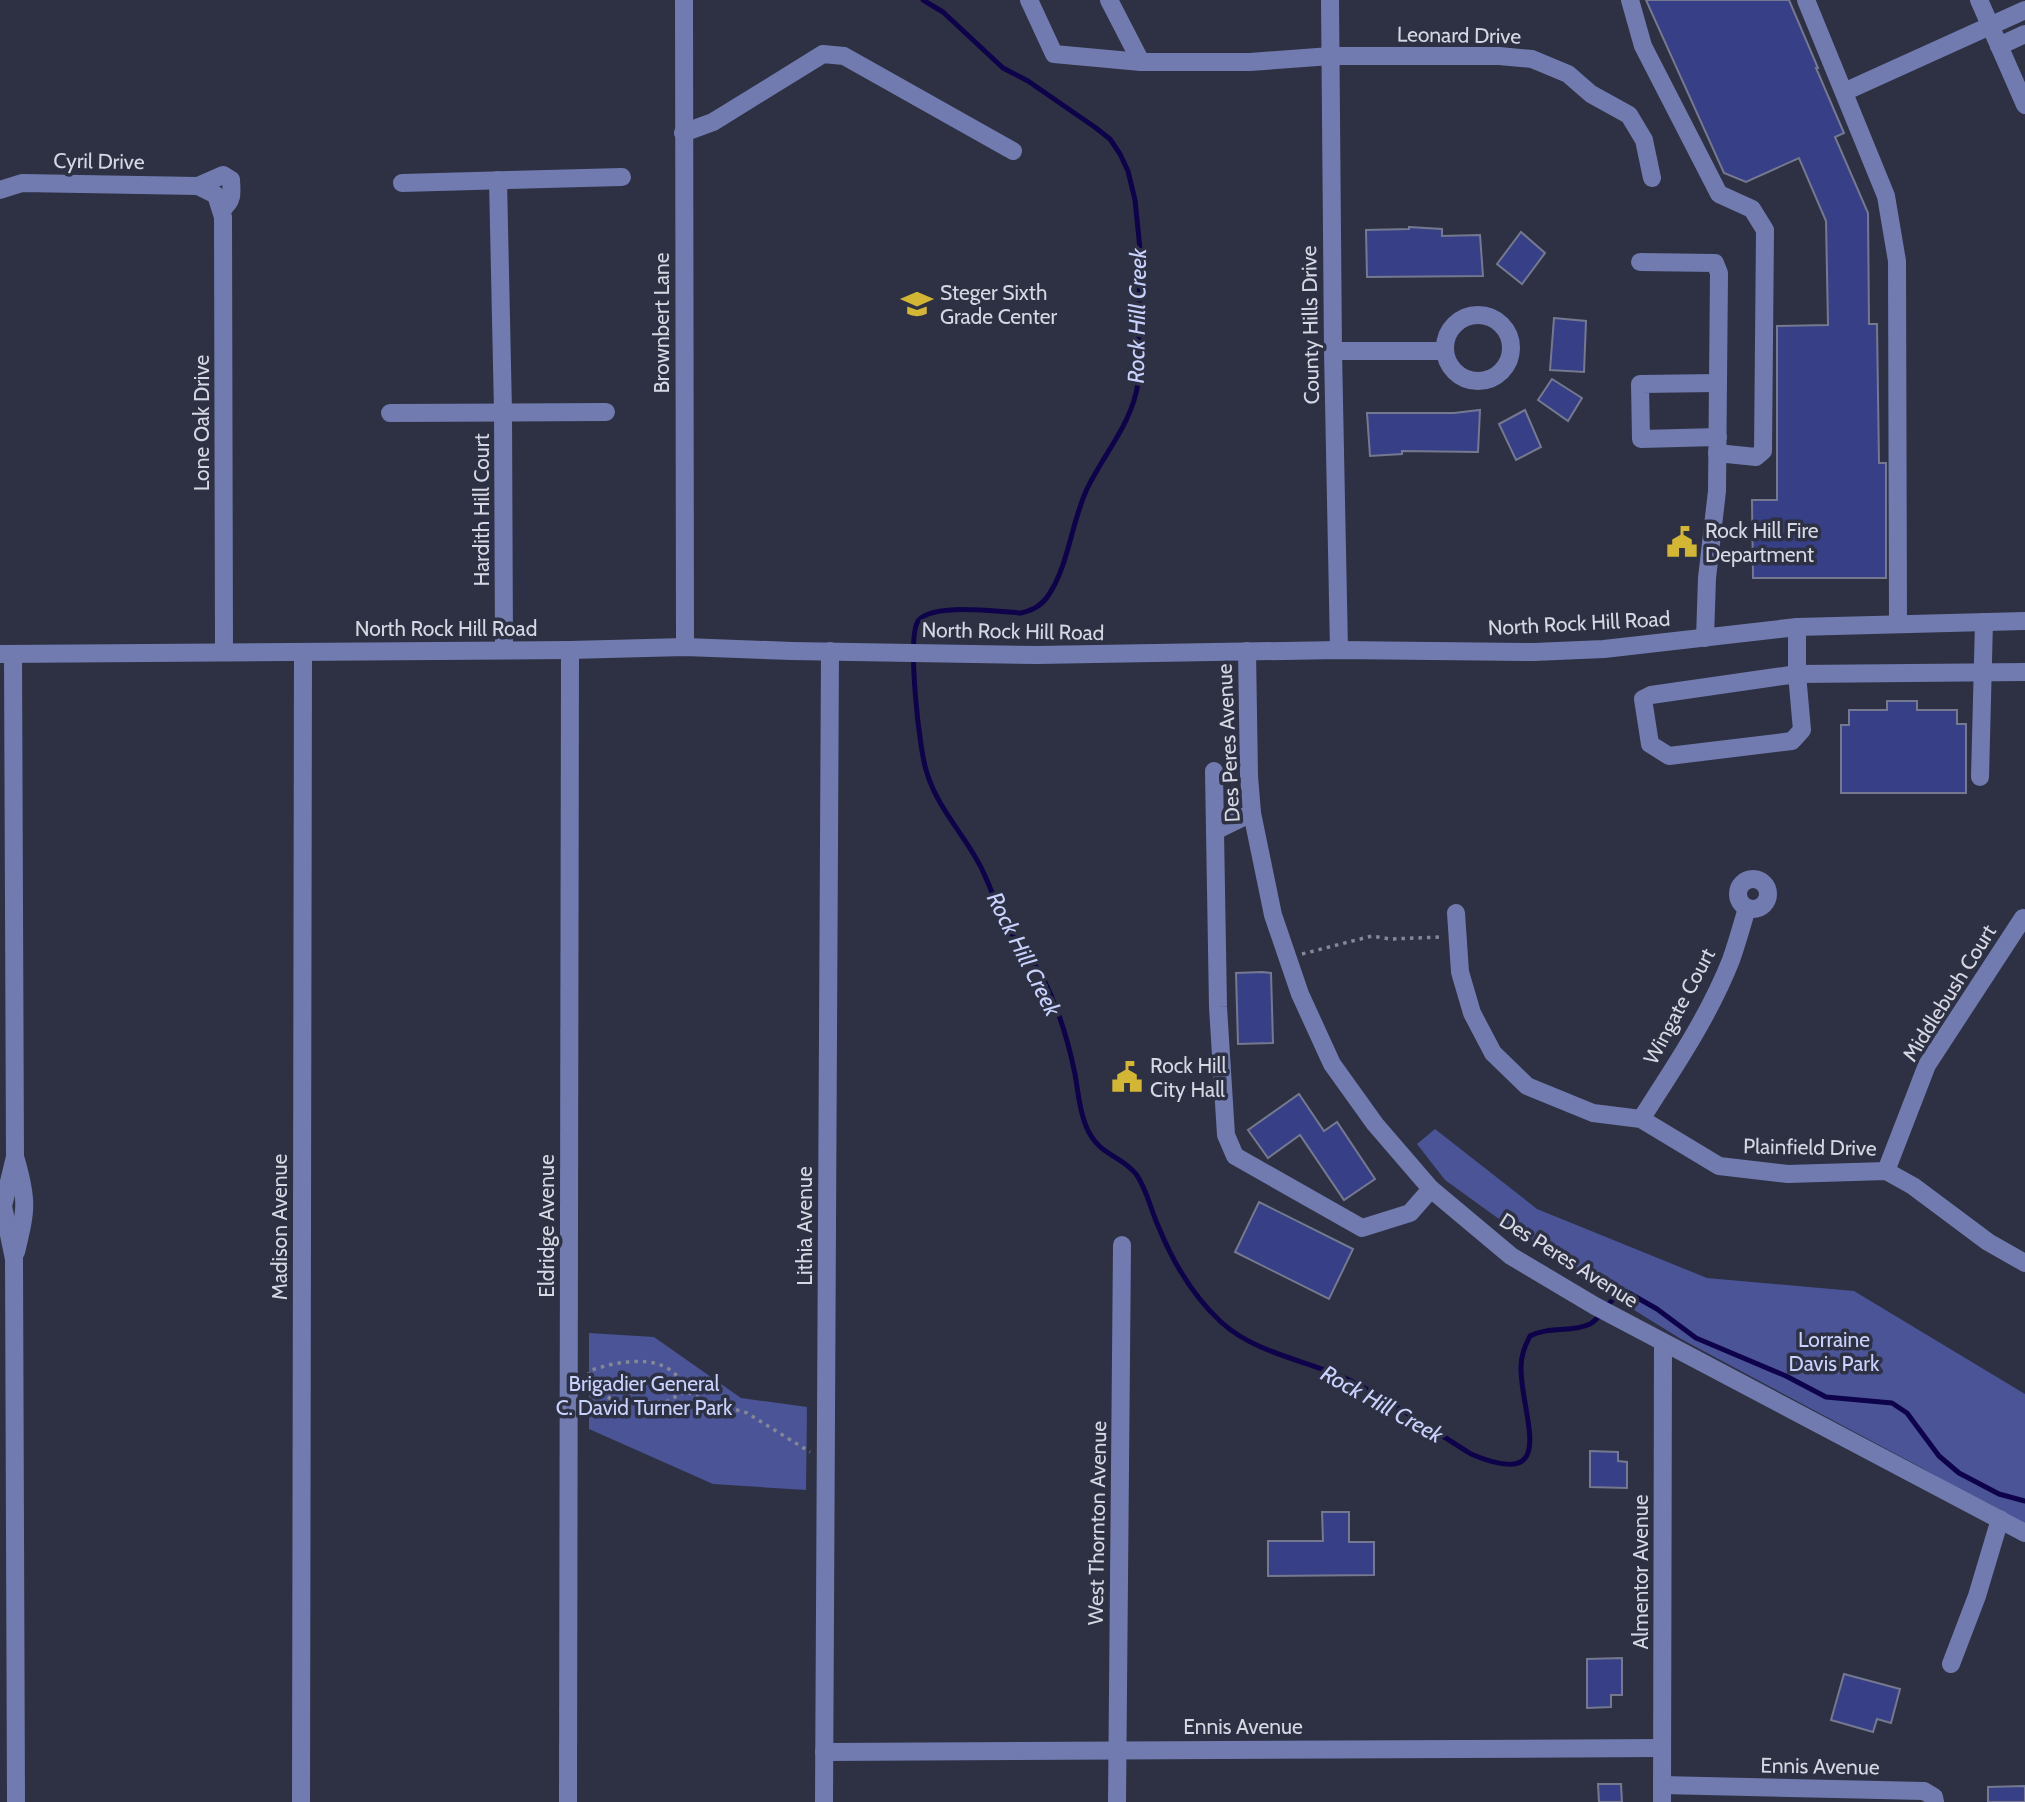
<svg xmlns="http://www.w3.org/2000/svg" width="2025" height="1802" viewBox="0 0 2025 1802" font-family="Cabin,sans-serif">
  <rect width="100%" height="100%" fill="#2d3143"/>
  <!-- green -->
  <g fill="#4a5496">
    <path d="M1435,1129l102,80 170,69 147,13 171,103v133l-103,-59 -241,-129 -110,-68 -126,-91 -28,-36z"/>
    <path d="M589,1333l65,4 87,61 66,9 -1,83 -93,-6 -124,-55z"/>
  </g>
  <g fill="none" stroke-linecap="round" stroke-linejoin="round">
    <!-- stream -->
    <path stroke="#0e034a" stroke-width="5" d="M923,0l20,12 60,56 25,13 68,47 14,11 10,15 8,17 7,29 5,49 -2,134c-6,41 -34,70 -51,106 -16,34 -18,76 -39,107 -7,10 -15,14 -27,17 -23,-1 -89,-11 -103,8 -11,17 1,130 9,152 10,33 33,57 50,87 12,20 18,44 29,65 10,17 24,31 34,48 17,30 28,67 35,101 3,17 4,35 11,52 12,30 34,28 50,48 11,15 15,37 23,54 14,34 35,69 62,94 35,32 86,38 128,58 42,21 82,49 122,74 91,39 49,-40 50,-87 0,-12 4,-21 9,-31 19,-10 41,-3 60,-12 10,-5 19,-24 31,-32l8,1 28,16 39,29 90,38 40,21 66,6 15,10 32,43 20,17 40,21 26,7"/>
  </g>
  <!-- building -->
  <g fill="#373f87" stroke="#75798f" stroke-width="2">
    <path d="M1646,0h143l29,68h-2l28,65 -9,4 33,76 1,111h8l2,139h7v115h-133l-1,-78h25v-174l51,-1 -2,-104 -27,-63 -53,24 -22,-9z"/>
    <path d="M1409,227l33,2v7l38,-1 3,41 -116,1 -1,-47 43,-1z"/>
    <path d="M1521,232l24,21 -23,31 -25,-20z"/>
    <path d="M1554,318l32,3 -2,51 -34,-2z"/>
    <path d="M1552,379l30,19 -14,23 -30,-21z"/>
    <path d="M1480,410l-2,42 -76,-1v3l-32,2 -3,-43h87z"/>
    <path d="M1525,410l16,37 -25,13 -17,-36z"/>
    <path d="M1887,701h30v9h40v14h9v69h-125v-68h8v-15h38z"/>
    <path d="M1262,972l9,1 2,70 -35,1 -2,-71z"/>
    <path d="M1299,1094l25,37 13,-9 38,57 -31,21 -44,-65 -32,23 -20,-28z"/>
    <path d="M1259,1202l94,47 -24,50 -94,-47z"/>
    <path d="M1590,1451l28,1v9l9,1v26l-37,-1z"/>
    <path d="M1322,1512h27v30h25v33l-106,1v-35h55z"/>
    <path d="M1622,1658v37h-11v12l-24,1v-49z"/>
    <path d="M1844,1674l56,15 -9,34 -14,-4 -4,13 -42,-12z"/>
    <path d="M1598,1784h23l1,18h-23z"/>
    <path d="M2025,1786v16h-37v-15z"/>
  </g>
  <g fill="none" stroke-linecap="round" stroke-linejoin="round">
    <!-- path -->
    <g stroke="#848796" stroke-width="3.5" stroke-dasharray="3.5 5" stroke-linecap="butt">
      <path d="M1302,954l70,-18 18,3 52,-2"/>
      <path d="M586,1384l30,18h50l20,-11 17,9 44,13 63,39"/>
      <path d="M589,1384v-13c25,-9 68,-18 88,5 3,5 6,10 9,15"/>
    </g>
    <!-- minor -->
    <g stroke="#717baf" stroke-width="18">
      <path d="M684,0l1,647"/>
      <path d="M1029,0l25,54 87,8h109l81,-6h168l33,3 36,15 23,20 38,21 15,25 8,38"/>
      <path d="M1109,0l32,62"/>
      <path d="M1330,0l3,351 6,299"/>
      <path d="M1630,0l13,46 76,148 33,15 13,21 -2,221 -7,6 -39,-4"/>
      <path d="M1806,0l80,196 11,65 1,363"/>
      <path d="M1979,0l46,105"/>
      <path d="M1999,46l26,-12"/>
      <path d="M1844,92l181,-82"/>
      <path d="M683,133l30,-11 110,-68 21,2 169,95"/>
      <path d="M498,180l5,231 1,239"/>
      <path d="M402,183l220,-6"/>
      <path d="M198,186l25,-11 8,5c1,13 2,21 -9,29"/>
      <path d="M0,190l22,-7 176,3 18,9 7,22 1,434"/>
      <path d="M1640,262l75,1 4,10 -2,218 -10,87 -2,60"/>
      <circle cx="1478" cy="348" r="33"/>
      <path d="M1333,351h112"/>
      <path d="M390,413l216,-1"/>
      <path d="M1718,437l-77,2 -1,-55 78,-1"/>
      <path d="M1797,627v47l5,56 -10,11 -123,15 -19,-12 -7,-45 8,-4 146,-21 228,-2"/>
      <path d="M1247,651l2,125 3,37 21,102 27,79 32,70 43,60 56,65 80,67 84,50 430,227"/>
      <path d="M0,654l570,-4 115,-3 107,4 245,4 302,-5 195,2 70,-3 193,-22 228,-6"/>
      <path d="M13,655l2,502 -12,49 11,53 2,543"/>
      <path d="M1214,771l1,60"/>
      <path d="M1980,777l4,-155"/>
      <path d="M1252,813l-37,18 3,176 8,128 9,21 127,72 48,-15 21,-24"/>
      <circle cx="1753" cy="894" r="15"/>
      <path d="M1456,913l4,59 12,41 21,40 34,33 66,27 48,6 78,47 69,8 98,-3 27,15 75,56 37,21"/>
      <path d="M1641,1119c33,-51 68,-103 90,-159 6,-17 11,-35 16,-52"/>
      <path d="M1886,1171l41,-106 96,-147"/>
      <path d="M16,1252c10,-42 12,-50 0,-92"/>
      <path d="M1951,1664l26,-68 23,-77"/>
      <path d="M824,1752l838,-4"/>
      <path d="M1662,1785l262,6 10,6 1,5"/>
      <path d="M301,1802l2,-1150"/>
      <path d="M568,1802l2,-1152"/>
      <path d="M824,1802l6,-1151"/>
      <path d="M1117,1802l5,-557"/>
      <path d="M1662,1802l1,-460"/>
    </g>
  </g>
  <!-- icons -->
  <defs>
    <symbol id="school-bare" viewBox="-9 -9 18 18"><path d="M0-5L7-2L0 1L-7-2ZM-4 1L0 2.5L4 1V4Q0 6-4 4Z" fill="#d4b635" stroke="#2d3143" stroke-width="2.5" paint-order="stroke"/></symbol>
    <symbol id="civic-bare" viewBox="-9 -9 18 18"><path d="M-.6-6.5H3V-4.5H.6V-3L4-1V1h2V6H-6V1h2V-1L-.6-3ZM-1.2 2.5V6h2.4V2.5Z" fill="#d4b635" stroke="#2d3143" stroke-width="2.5" paint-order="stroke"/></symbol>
  </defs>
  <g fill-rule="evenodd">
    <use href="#school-bare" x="895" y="282" width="44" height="44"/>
    <use href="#civic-bare" x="1660" y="520" width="44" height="44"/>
    <use href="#civic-bare" x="1105" y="1055" width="44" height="44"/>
  </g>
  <g text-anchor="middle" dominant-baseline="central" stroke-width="7" stroke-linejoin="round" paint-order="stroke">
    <!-- street labels -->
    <g font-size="21" fill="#d5d8e3" stroke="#2d3143">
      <text transform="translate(1459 35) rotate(1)">Leonard Drive</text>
      <text transform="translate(99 161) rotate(1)">Cyril Drive</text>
      <text transform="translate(661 323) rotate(-90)">Brownbert Lane</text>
      <text transform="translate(1310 325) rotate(-91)">County Hills Drive</text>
      <text transform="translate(201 423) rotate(-90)">Lone Oak Drive</text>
      <text transform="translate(481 510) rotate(-90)">Hardith Hill Court</text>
      <text transform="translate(1579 623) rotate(-3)">North Rock Hill Road</text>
      <text x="446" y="628">North Rock Hill Road</text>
      <text transform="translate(1013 631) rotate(1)">North Rock Hill Road</text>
      <text transform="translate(1228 743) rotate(-93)">Des Peres Avenue</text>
      <text transform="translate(1949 993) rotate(-58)">Middlebush Court</text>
      <text transform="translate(1679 1006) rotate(-62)">Wingate Court</text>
      <text transform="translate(1810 1147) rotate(1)">Plainfield Drive</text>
      <text transform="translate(546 1226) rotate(-90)">Eldridge Avenue</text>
      <text transform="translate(804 1226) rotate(-90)">Lithia Avenue</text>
      <text transform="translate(279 1227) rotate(-90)">Madison Avenue</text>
      <text transform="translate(1569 1260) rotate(32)">Des Peres Avenue</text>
      <text transform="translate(1097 1523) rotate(-89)">West Thornton Avenue</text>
      <text transform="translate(1640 1572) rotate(-90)">Almentor Avenue</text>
      <text x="1243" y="1726">Ennis Avenue</text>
      <text transform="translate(1820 1766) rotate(1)">Ennis Avenue</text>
    </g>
    <!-- poi labels -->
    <g font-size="21" fill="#d5d8e3" stroke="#2d3143" text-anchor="start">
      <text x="940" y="292">Steger Sixth<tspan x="940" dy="24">Grade Center</tspan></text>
      <text x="1705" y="530">Rock Hill Fire<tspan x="1705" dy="24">Department</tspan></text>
      <text x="1150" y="1065">Rock Hill<tspan x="1150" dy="24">City Hall</tspan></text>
    </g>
    <!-- park labels -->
    <g font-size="21" fill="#c8d2fc" stroke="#2d3143">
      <text x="1834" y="1339">Lorraine<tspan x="1834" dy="24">Davis Park</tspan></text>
      <text x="644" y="1383">Brigadier General<tspan x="644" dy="24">C. David Turner Park</tspan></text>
    </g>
    <!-- water labels -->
    <g font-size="23" font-style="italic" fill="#c9d2fd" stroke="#2d3143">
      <text transform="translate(1137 316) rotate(-89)">Rock Hill Creek</text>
      <text transform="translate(1024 954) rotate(63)">Rock Hill Creek</text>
      <text transform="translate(1382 1404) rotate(29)">Rock Hill Creek</text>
    </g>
  </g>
</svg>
